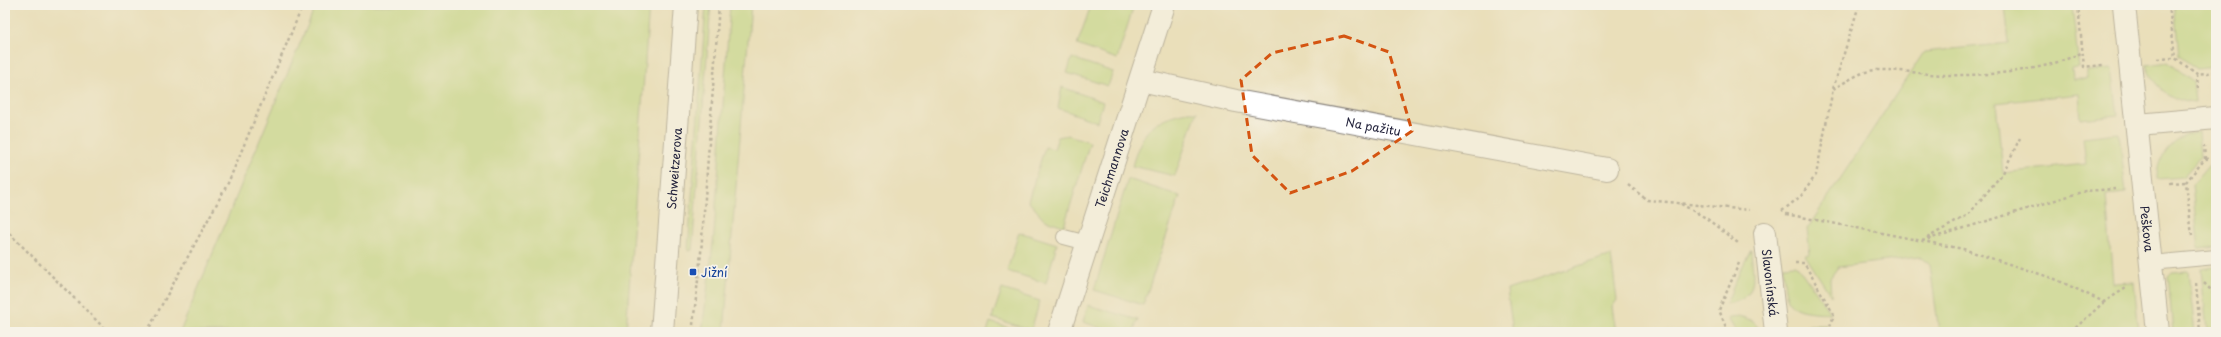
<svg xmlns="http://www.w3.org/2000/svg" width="2221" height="337" viewBox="0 0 2221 337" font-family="'Playpen Sans',sans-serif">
  <rect width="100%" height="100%" fill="#f7f3e8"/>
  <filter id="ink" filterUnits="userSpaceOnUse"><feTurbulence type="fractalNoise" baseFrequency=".025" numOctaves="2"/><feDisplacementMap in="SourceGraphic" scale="8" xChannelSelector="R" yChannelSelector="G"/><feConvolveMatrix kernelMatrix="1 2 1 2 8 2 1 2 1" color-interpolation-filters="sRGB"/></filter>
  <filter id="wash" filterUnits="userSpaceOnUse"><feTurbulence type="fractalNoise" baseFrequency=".012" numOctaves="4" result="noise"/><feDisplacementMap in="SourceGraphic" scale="16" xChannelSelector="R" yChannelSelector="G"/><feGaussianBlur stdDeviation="0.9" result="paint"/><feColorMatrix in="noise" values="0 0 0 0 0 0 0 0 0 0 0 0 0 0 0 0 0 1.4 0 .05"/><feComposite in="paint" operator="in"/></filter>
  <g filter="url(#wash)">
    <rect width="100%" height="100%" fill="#eadfba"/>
    <!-- green -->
    <g fill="#b9d77e" stroke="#6e7c5c">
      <path d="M316,5h333l-23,327h-446z"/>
      <path d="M706,5h5l-1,11 -16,210 -2,24 -4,1z"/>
      <path d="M730,5h21l-24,290 -3,37h-22l12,-97z"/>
      <path d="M1091,5h43l-17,54 -40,-14z"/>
      <path d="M2005,5h67l7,63 -7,1 1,10h14v-8l25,-2 6,46 -37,4 -2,-25 -83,9 7,70 83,-9 -3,-27 36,-4 7,60 -20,2 7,88 21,-1 5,50h-200l-9,-67 -10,-8 -82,10 -8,11 1,18 -26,-41 5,-1 -3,-25 117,-177 85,-9z"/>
      <path d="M2174,5h42v62l-19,2 -18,-13z"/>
      <path d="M1072,58l41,14 -5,14 -41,-13z"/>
      <path d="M2168,62l25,19 2,22c-24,-2 -41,-15 -49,-38z"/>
      <path d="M1062,87l41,15 -6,20 -39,-14z"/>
      <path d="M1187,112h10l-22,64 -43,-10c10,-34 19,-47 55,-54z"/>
      <path d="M2198,132l2,25 -17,20 -25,2c-1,-25 16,-43 40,-47z"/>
      <path d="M1068,135l22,7 -26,84 -19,-6 -17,-19 17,-54 9,2 4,-12z"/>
      <path d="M2216,164v83l-17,2 -7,-64 17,-20z"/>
      <path d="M1128,179l52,17 -37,109 -49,-15z"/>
      <path d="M1019,232l38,12 -11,39 -39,-12z"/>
      <path d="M1751,250c2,27 9,49 -25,54l14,-33z"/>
      <path d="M1611,255l6,45 -5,7 4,25h-103l-6,-42z"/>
      <path d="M1794,265l4,2 32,46c-43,-2 -45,-5 -47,-47z"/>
      <path d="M2216,267v65h-9l-6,-63z"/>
      <path d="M2188,271l7,61h-22l-5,-56 4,-4z"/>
      <path d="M1002,289l38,12 -9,29 -39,-12z"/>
      <path d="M1088,305l50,15 -5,12h-20l-30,-10z"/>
      <path d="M1742,317c8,2 15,6 18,15h-24l-8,-14z"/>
      <path d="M990,322l33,10h-36z"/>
      <path d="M1810,325h17l-5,7h-24z"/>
    </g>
  </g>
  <g filter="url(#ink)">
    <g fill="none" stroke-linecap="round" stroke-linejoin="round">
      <defs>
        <g id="service">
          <path d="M1064,237l23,6"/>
          <path d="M2151,263l65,-6"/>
        </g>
        <g id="minor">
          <path id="s1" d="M2124,5l34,327"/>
          <path id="s2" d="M1141,80l95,21 371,68"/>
          <path d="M2138,125l78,-7"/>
          <path id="s3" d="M1765,233l11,99"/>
          <path id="s4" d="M1059,332l105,-327"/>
        </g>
        <g id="tertiary">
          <path id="s5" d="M662,332l24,-327"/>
        </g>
      </defs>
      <!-- service casing -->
      <use href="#service" stroke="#86807a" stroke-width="16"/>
      <!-- minor casing -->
      <use href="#minor" stroke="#86807a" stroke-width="24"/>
      <!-- tertiary casing -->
      <use href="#tertiary" stroke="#86807a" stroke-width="24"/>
      <!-- path -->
      <g stroke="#86807a" stroke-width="2.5" stroke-dasharray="3 3" stroke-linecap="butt">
        <path d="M2078,5l6,62 19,-2"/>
        <path d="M2169,5l6,53"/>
        <path d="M2158,59l17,-1 22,16 19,-2"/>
        <path d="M2197,74l1,17"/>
        <path d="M1833,89c13,-7 28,-18 42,-19 22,-1 45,4 68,5 44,1 100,-3 140,-23"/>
        <path d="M2205,159l11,-1"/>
        <path d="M2170,183l16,-1"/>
        <path d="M1628,185l19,15 102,10"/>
        <path d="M1681,204l25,14 32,25"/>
        <path d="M1782,211l19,-15 15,-21 17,-86 26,-84"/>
        <path d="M1786,214l177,35 92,30 49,23 22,-14"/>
        <path d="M5,229l103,103"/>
        <path d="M2192,236l-6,-54 19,-23 -1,-13"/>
        <path d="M1927,238l41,-23 35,-42 17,-35"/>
        <path d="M1922,241l163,-50 30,-2"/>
        <path d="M1795,263h9l30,52 -6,17"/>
        <path d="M2196,283l4,49"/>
        <path d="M2204,283l12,12"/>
        <path d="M693,325l8,-72 18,-248"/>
        <path d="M147,332l81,-149 75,-178"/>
        <path d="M1728,332l-9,-22 20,-47"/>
        <path d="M2071,332l33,-30"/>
      </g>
      <!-- service -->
      <use href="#service" stroke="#fff" stroke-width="14"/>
      <!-- minor -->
      <use href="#minor" stroke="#fff" stroke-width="22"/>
      <!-- tertiary -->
      <use href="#tertiary" stroke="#fff" stroke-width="22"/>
    </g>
  </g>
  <!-- marked area -->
  <path d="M0 0H2221V337H0ZM1344,36l45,16 23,79 -60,40 -62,22 -38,-38 -11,-75 31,-27z" fill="#eadfba" fill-opacity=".55" fill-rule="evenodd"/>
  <path fill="none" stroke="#d45411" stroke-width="3" stroke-dasharray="8 5" stroke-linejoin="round" d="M1344,36l45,16 23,79 -60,40 -62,22 -38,-38 -11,-75 31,-27z"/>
  <!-- markers -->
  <rect fill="#1a4fb4" stroke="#f7f3e8" stroke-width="1.5" x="689" y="268" width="8" height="8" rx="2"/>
  <g text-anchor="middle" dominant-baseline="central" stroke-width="3.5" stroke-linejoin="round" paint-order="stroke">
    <!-- street labels -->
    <g font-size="12" fill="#22223b" stroke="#f7f3e8">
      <text stroke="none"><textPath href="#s2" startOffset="237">Na pažitu</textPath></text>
      <text stroke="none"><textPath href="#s5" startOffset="164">Schweitzerova</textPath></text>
      <text stroke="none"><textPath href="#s4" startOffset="172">Teichmannova</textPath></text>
      <text stroke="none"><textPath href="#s1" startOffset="225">Peškova</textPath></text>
      <text stroke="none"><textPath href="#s3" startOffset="50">Slavonínská</textPath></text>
    </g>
    <!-- transit labels -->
    <g font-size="12" fill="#164399" stroke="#f7f3e8" text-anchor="start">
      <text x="701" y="272">Jižní</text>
    </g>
  </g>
  <!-- margin -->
  <rect width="2221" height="337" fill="none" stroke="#f7f3e8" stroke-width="20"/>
</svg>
